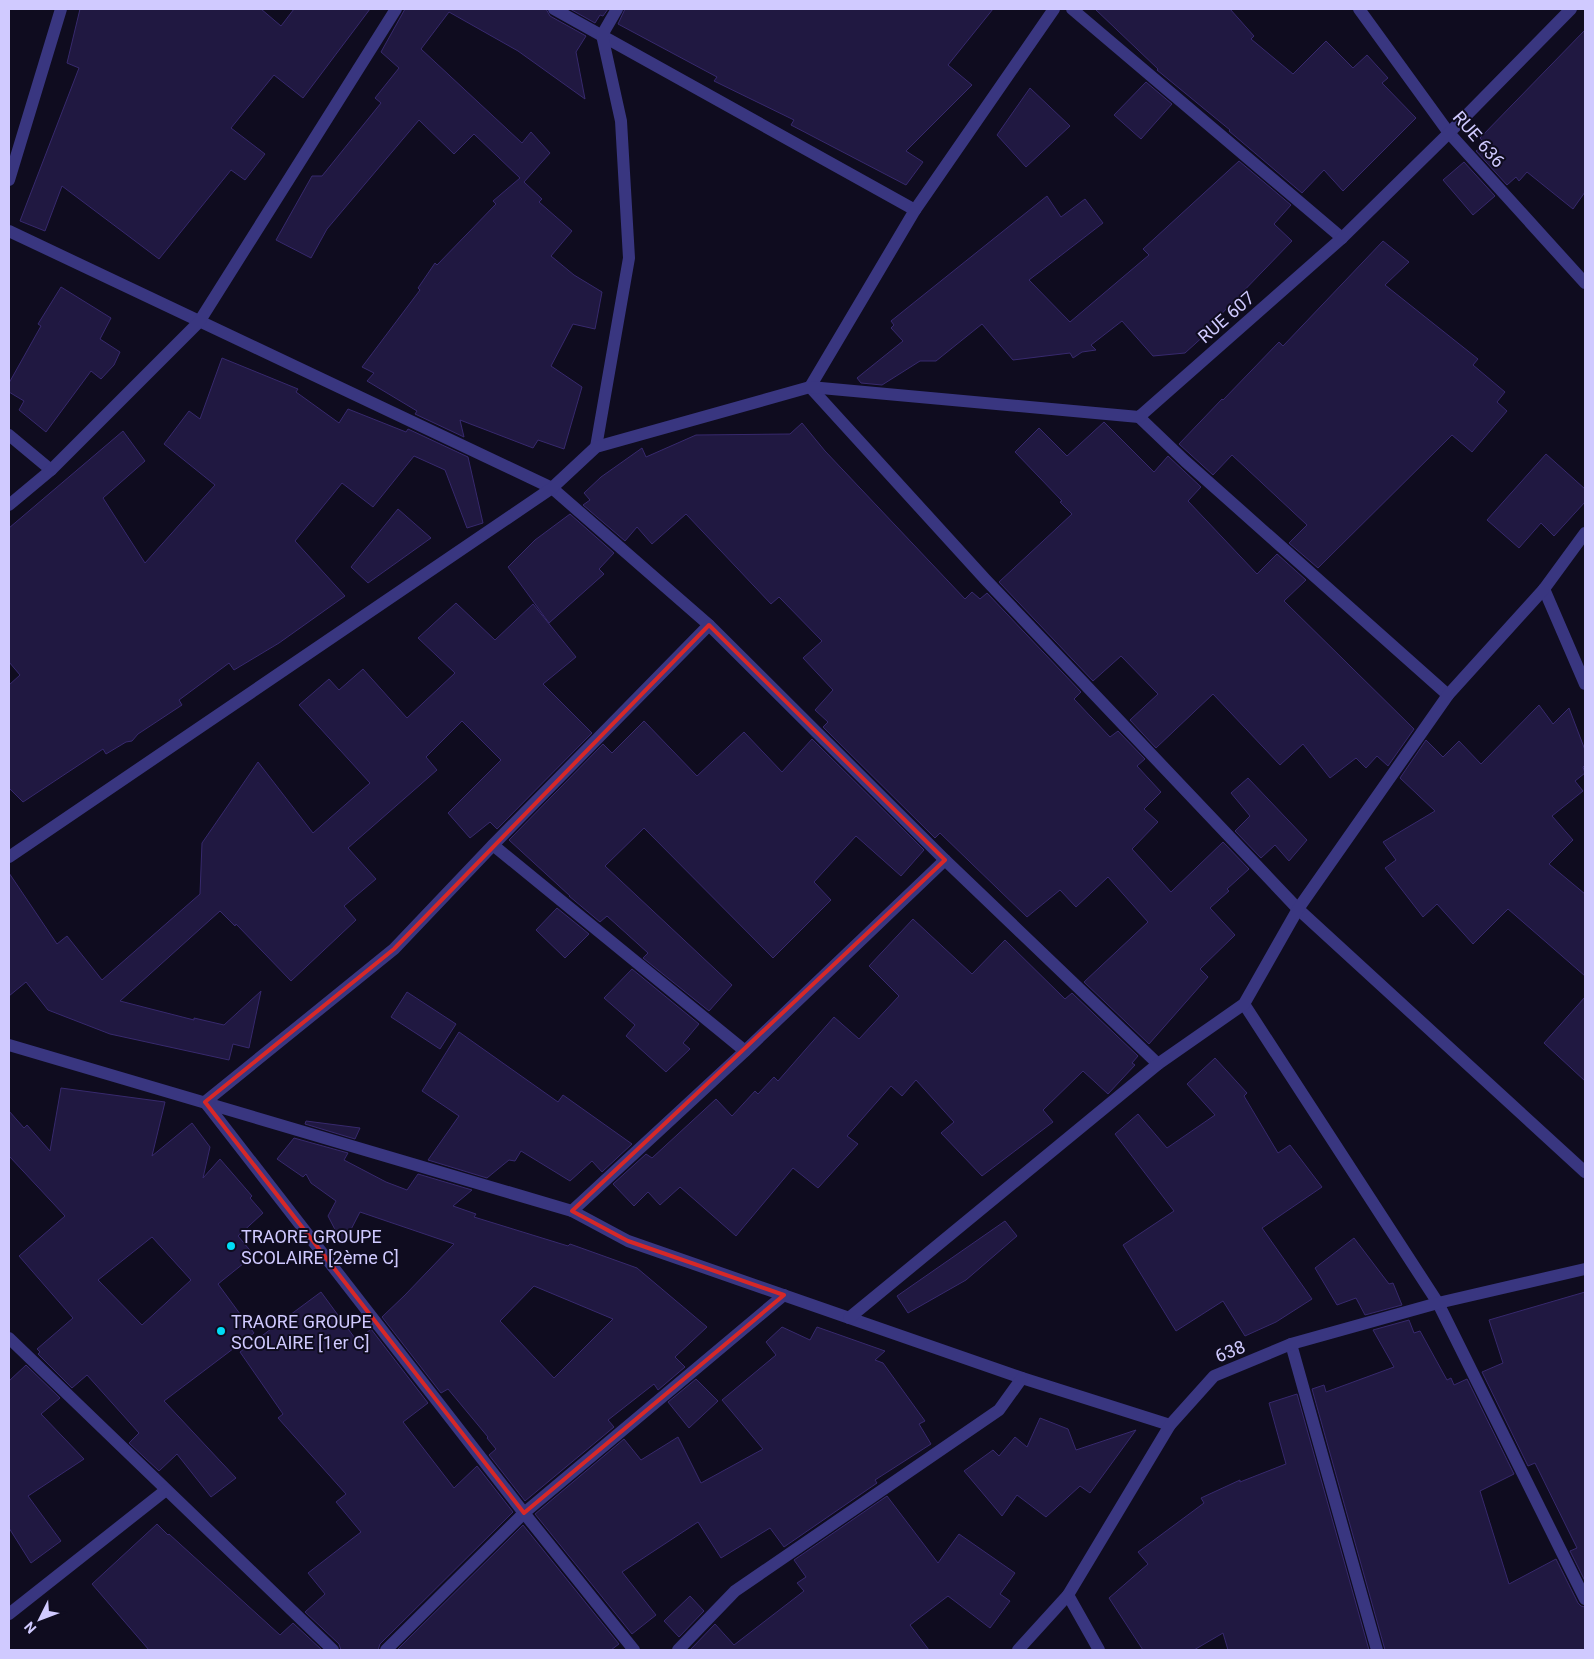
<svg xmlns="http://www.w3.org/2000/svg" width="1594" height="1659" viewBox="0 0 1594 1659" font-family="Roboto,sans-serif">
  <rect width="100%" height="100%" fill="#0f0c1f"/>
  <!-- building -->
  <g fill="#201841" stroke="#37296d" fill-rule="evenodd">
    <path d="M80,9h181l20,17 13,-17h76l-67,89 -29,-23 -43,53 34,26 -20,26 -14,-10 -72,89 -97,-73 -17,45 -25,-10 59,-153 -12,-5z"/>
    <path d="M405,9h141l4,7 36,20 -10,16 9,47 -67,-48 -69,-39 -28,37 101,94 9,-11 19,21 -26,29 18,17 -3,3 33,29 -21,25 23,19 28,17 -7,37 -22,-5 -22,42 31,21 -18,62 -26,-9 -5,8 -73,-28 4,17 -49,-23 2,-3 -50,-30 7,-8 -12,-6 58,-77 -2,-2 17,-25 2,2 59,-61 -3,-3 27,-23 -46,-44 -20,20 -35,-34 -92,109 -16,29 -35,-18 36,-64h10l59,-73 -6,-5 24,-30 -18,-16z"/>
    <path d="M570,9h38l-5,7 -3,-1 -5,8z"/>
    <path d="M625,9h368l-45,56 24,20 -66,66 17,11 -17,23 -115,-60 3,-5 -80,-39 3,-4 -99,-53z"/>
    <path d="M1095,9h135l24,27 -3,3 42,35 33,-33 27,27 14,-13 21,23 -6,5 34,35 -73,73 -19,-21 -22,23 -73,-62 1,-1 -73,-60 1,-1z"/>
    <path d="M1585,30v162l-12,17 -46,-37 -8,9 -3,-4 -9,8 -31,-34 9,-7 -5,-6z"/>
    <path d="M1146,82l26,22 -31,35 -27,-24z"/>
    <path d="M1030,88l40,38 -44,41 -29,-32z"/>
    <path d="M1239,161l52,44 -17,19 18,17 -87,90 2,2 -22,20 -32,3 -31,-35 -31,24 5,5 -14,2 -9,6 -3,-5 -57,7 -31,-36 -46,37h-16l-38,24 -21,-2 -4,-5 46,-37 -12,-13 3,-3 -3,-4 156,-125 14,21 24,-18 18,24 -74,57 41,42 79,-67 -6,-6z"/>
    <path d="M1464,162l31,34 -22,19 -30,-35z"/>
    <path d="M1383,241l26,21 -24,23 93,74 -5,6 32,27 -8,10 10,9 -35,41 -20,-17 -134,133 -29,-25 18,-18 -75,-70 -19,20 -34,-31 43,-45 1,1 56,-58 4,4z"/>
    <path d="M61,287l50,31 -11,21 20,13 -6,13 -13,14 -10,-8 -45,61 -27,-22 5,-9 -15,-9v-9l32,-57 -3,-2z"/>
    <path d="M222,358l76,31 -2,3 43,31 9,-14 58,23 2,-3 60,28 15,66 -16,5 -22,-58 -31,-14 -41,51 -31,-24 -47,58 50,55 -66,47 -45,27 -5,-7 -50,37 3,5 -44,29 -6,7 -6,1 -20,12 -3,-5 -80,53 -14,-14v-103l11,-10 -11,-13v-134l114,-97 22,30 -42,37 42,65 70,-78 -51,-41 25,-33 11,8z"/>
    <path d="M1104,422l50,50 14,-16 33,31 -13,14 69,73 20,-20 29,26 -22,21 130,128 -26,37 -11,-10 -11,12 -10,-10 -26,20 -27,-34 -23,21 -67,-71 -57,54 -26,-28 28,-26 -37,-38 -28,25 -94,-99 73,-68 -12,-12 2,-1 -47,-49 24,-24 28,28z"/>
    <path d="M802,423l23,28 140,148 7,-7 8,7 7,-6 94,99 -7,7 36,38 8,-6 27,28 -8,7 24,26 -17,17 14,13 -26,27 39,43 52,-50 26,27 -22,20 2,2 -19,17 25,27 -35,34 8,8 -59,67 -65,-62 64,-60 -40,-45 -32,30 -16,-17 -33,27 -87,-84 -5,5 -112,-111 5,-5 -13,-12 18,-20 -30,-32 19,-17 -41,-42 -2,-2 -8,7 -85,-90 -34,30 -15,-17 -12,14 -42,-36 7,-5 -6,-7 17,-16 41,-29 4,9 50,-22 94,-1z"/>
    <path d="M1546,454l39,35v13l-31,34 -13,-13 -22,25 -32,-28z"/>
    <path d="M398,509l33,29 -63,45 -17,-16z"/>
    <path d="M570,514l44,39 -15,16 5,5 -55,49 -41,-56 27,-27z"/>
    <path d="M456,603l39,37 38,-36 43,53 -33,27 49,49 -95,96 -7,-7 -20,16 -22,-25 53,-53 -39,-39 -36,36 11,13 -89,78 28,31 -32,27 12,14 -65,61 -55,-57 -1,2 -15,-15 -100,90 74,19v-2l30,7 37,-34 -12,57 -16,-4 -4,16 -119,-26 -62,-24 -22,-28 -17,14v-123l48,71 10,-8 35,44 98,-86 2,-51 56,-81 55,71 57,-50 -71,-78 30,-26 10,11 24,-21 44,49 48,-45 -37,-35z"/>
    <path d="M1539,705l14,19 16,-16 16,42v15l-2,2 2,6 -10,8 8,10 -31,25 21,24 -24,24 36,30v82l-77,-67 -35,35 -36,-40 -14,13 -38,-49 11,-8 -13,-18 52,-31 -35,-33 26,-38 17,17 16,-16 22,23z"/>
    <path d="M644,721l53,55 47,-44 38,40 30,-33 112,111 -23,26 -45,-40 -42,46 17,18 -58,58 -129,-130 -39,38 127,119 -23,26 -66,-53 5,-5 -41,-37 -7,6 -31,-26h1l-61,-56 94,-96 9,9z"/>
    <path d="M1248,778l59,62 -18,21 -14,-16 -14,13 -26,-27 15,-15 -19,-23z"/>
    <path d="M557,908l32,26 -24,24 -29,-28z"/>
    <path d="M913,919l59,55 33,-34 60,59 7,-6 66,63 -6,7 3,2 -27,29 -25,-23 -40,39 10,12 -71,54 -41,-43 13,-11 -38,-42 -14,16 -11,-10 -44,50 11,8 -40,44 -25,-20 -57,68 -56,-49 -20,18 -12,-13 -14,14 -21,-22 33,-30 6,4 64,-59 16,17 23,-25 3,3 16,-17 4,4 56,-64 25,22 40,-43 -30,-30z"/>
    <path d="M632,969l67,55 -16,19 7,6 -24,23 -40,-36 9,-11 -31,-27z"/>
    <path d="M407,992l49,32 -16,25 -49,-32z"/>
    <path d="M1585,997v84l-41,-38z"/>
    <path d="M459,1032l99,70 5,-7 69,49 -30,28 -10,-11 -22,20 -49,-30 -6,10 -6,-1 -22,18 -59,-18 31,-44 -37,-25z"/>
    <path d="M1215,1058l32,35 -3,3 34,57 12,-8 32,42 -60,41 50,71 -36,23 -31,14 -22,-35 -47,30 -53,-86 51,-34 -59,-77 23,-20 29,34 48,-33 -28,-31z"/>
    <path d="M61,1088l104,14 -13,54 40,-33 18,24 -7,31 17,-19 32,37 -2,2 13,15 -25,23 16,19 -36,29 36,49 -90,68 72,77 -25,19 -34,-43 -18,17 -30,-28 10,-10 -52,-58 -15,13 -34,-34 2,-2 -3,-3 36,-31 -54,-62 46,-40 -56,-60v-45l15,17 3,-3 23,26zM152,1237l39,43 -49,45 -44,-45z"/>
    <path d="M306,1121l54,7 -5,11 -50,-15z"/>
    <path d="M294,1138l54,15 -4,7 42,22 21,8 11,-16 54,16 -19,16 23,8 -2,3 94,29 2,-2 67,24 70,59 -32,30 10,10 -27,23 -4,-6 -46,36 6,7 -89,74 -36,-46 7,-6 -9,-11 1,-1 -40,-48 -7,4 -59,-76 23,-22 49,-51 -94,-32 -17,33 -15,-29 8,-15 -25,-18 -5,-9 -3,3 -26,-18zM534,1286l79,33 -59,59 -54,-57z"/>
    <path d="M1005,1221l12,15 -51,44 -58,33 -11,-17z"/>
    <path d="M1354,1238l35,46 4,-1 9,22 -37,10 -9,-17 -19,7 -22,-37z"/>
    <path d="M321,1292l36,49 14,-12 57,74 -25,19 51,66 23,-22 36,46 -133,132 -2,6h-37l-2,-6 -34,-32 20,-18 -17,-21 53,-41 -25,-30 10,-8 -68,-76 5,-4 -43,-62z"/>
    <path d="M1585,1292v289l-15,-30 7,-3 -42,-85 -7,3 -46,-94 21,-9 -14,-43z"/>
    <path d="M1409,1320l5,13 6,-2 27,49 4,-2 3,7 13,-6 47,95 -34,17 29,93 47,-25 22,44 3,3 4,1v43h-200l-73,-261 12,-4 2,7 68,-25 -21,-37z"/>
    <path d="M782,1327l28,13 7,-13 68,24 -10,9 8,3 42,58 -6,3 12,20 -56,36 2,3 -93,64 -14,-19 -49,30 -23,-36 -76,50 34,43 -24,19 -97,-120 89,-75 17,21 37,-23 23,46 62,-34 -41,-49 54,-45 -10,-13z"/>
    <path d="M26,1365l34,33 -19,16 43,45 -56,37 33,45 -30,22 -22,-35v-147z"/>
    <path d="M696,1379l22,22 -29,27 -21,-26z"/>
    <path d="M1297,1394l72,256h-141l-5,-17 -29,17h-51l-34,-52 39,-34 -10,-12 66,-49 -3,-5 39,-18v2l46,-18 -17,-61z"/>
    <path d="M1040,1418l28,11 8,21 60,-20 -46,63 -10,-7 -34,31 -29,-22 -15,21 -38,-45 29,-21 6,6 16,-19 12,10z"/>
    <path d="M887,1496l51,67 21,-29 56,39 -15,21 10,7 -20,27 -42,-32 -38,29 19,25h-239l25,-26 19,21 70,-54 -7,-8 9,-6 -12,-17z"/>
    <path d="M157,1524l11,11 1,-1 111,101 13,-12 29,27h-173l-57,-66z"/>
    <path d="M523,1525l96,119 -8,6h-214z"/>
    <path d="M690,1596l14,15 -25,26 -15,-16z"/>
  </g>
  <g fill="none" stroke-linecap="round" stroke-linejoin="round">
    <!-- minor -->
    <g stroke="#393680" stroke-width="12">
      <path d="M554,9l361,201"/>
      <path d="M1072,9l270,229"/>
      <path d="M1359,9l90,124 136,150"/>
      <path d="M9,180l52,-171"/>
      <path d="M9,231l543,257 157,137 236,235 213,204"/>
      <path d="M810,387l175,192 313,330 287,263"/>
      <path d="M810,387l105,-177 139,-201"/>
      <path d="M1139,417l46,44 263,234"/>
      <path d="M9,435l42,35"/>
      <path d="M596,447l33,-189 -8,-137 -19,-86 15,-26"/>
      <path d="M9,505l42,-35 148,-148 197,-313"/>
      <path d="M1544,589l41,95"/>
      <path d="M493,845l252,206"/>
      <path d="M9,857l543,-369 44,-41 214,-60 329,30 203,-179 107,-105 122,-124"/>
      <path d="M1244,1004l194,299 147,296"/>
      <path d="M9,1045l563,166 56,30 394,137 148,47"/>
      <path d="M572,1211l173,-160 200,-191"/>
      <path d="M849,1318l309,-254 86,-60 54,-95 150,-214 96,-106 41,-56"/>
      <path d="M9,1338l324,312"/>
      <path d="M1291,1344l86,306"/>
      <path d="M1068,1595l31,55"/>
      <path d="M9,1614l157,-124"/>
      <path d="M386,1650l138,-137 260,-218"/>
      <path d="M634,1650l-110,-137 -319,-411 189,-153 99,-104 216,-220"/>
      <path d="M678,1650l57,-59 264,-181 23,-32"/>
      <path d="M1018,1650l50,-55 102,-170 44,-49 77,-32 147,-41 147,-34"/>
    </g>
  </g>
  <!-- marked area -->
  <path fill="none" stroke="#d62828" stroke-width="4" stroke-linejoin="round" d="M709,625l236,235 -373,351 56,30 156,54 -260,218 -319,-411 189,-153z"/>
  <!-- markers -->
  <g fill="#00dcf5" stroke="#0f0c1f" stroke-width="2">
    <circle cx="231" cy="1246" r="5"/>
    <circle cx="221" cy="1331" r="5"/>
  </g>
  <g text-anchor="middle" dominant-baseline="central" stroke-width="4" stroke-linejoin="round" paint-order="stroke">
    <!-- street labels -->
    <g font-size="18" fill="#d0caff" stroke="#0f0c1f">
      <text transform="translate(1479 139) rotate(49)">RUE 636</text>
      <text transform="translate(1226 317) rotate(-41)">RUE 607</text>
      <text transform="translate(1230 1351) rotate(-22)">638</text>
    </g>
    <!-- poi labels -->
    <g font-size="18" fill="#d0caff" stroke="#0f0c1f" text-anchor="start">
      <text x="241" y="1236">TRAORE GROUPE<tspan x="241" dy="21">SCOLAIRE [2ème C]</tspan></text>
      <text x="231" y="1321">TRAORE GROUPE<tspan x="231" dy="21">SCOLAIRE [1er C]</tspan></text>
    </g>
  </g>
  <!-- border -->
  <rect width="1594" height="1659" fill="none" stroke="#d0caff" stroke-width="20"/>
  <!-- north arrow -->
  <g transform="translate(40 1619) rotate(228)" stroke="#0f0c1f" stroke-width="4" paint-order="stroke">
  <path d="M0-4L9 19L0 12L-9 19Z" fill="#d0caff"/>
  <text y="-8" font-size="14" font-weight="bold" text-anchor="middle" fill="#d0caff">N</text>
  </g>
</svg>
